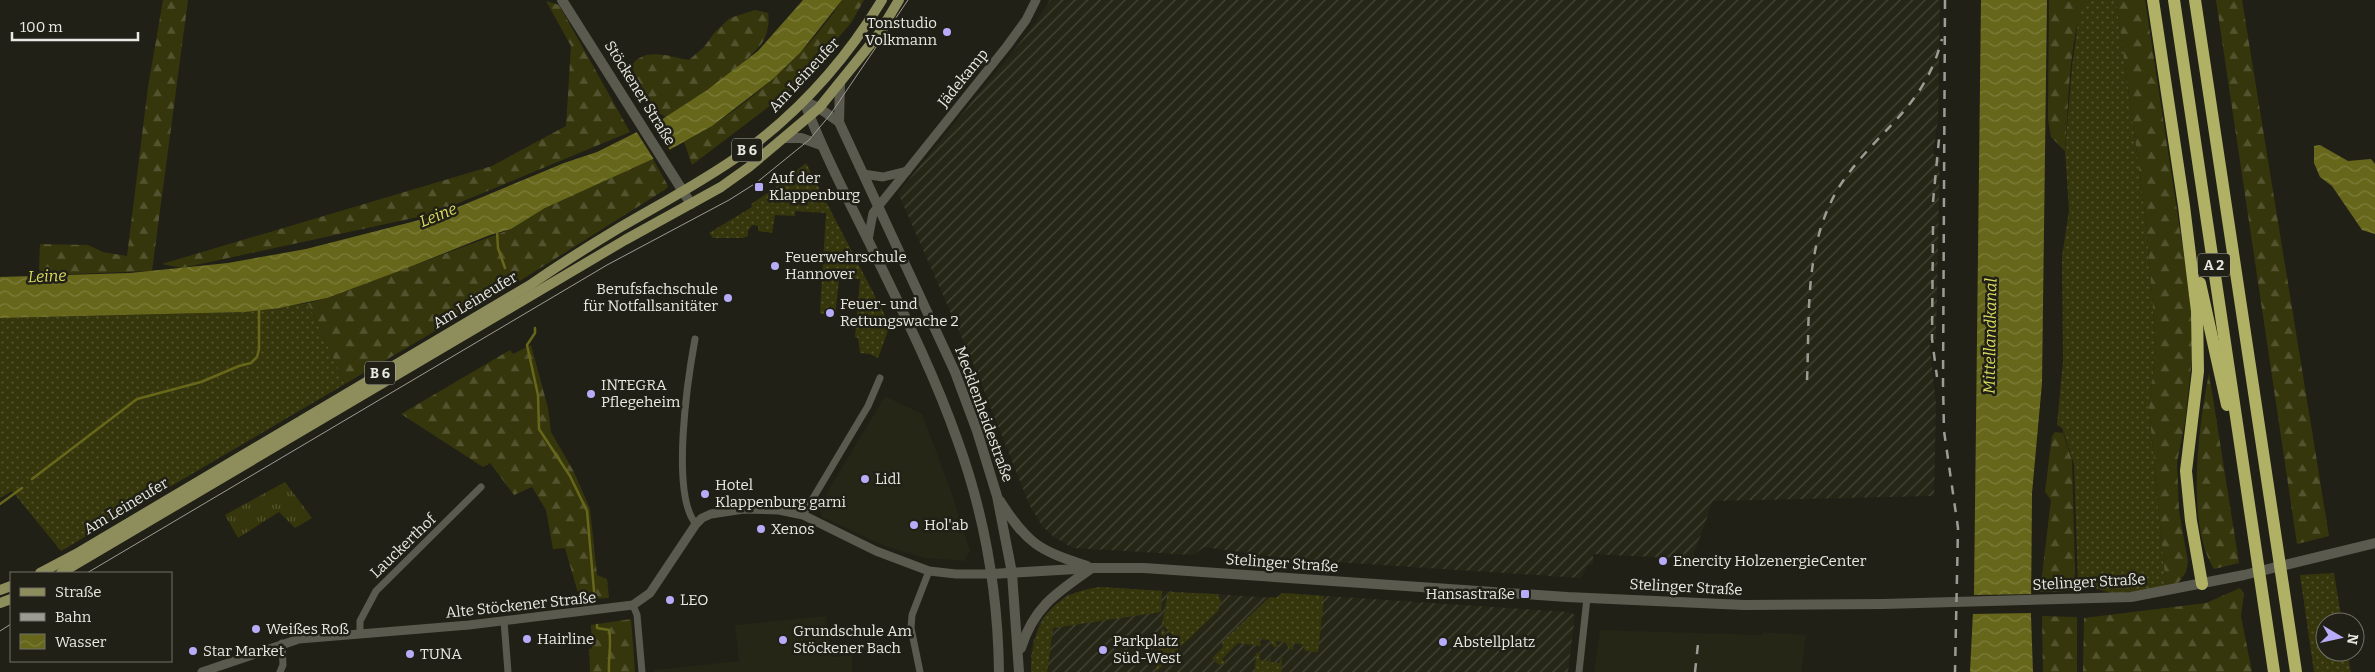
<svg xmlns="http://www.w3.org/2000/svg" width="2375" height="672" viewBox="0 0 2375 672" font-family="Bitter,serif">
  <defs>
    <pattern id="industrial-furrows" width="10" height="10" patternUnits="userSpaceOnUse" patternTransform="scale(1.25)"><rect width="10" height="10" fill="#252616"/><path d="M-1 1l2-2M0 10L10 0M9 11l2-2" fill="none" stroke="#454638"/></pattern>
    <pattern id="grass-dots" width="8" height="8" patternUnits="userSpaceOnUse" patternTransform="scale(1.25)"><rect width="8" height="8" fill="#36360c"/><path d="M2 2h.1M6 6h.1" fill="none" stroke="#53532f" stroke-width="1.8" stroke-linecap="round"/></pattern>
    <pattern id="forest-firs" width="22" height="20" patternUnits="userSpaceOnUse" patternTransform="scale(1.25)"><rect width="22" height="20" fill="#36360c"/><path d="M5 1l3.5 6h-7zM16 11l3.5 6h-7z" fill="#53532f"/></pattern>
    <pattern id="park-tufts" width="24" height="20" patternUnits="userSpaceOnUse" patternTransform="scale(1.25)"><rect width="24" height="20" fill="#36360c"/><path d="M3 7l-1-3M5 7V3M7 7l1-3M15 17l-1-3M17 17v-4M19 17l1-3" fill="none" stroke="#53532f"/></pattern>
    <pattern id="water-waves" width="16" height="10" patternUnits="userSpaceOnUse" patternTransform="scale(1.25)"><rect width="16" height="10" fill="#67671b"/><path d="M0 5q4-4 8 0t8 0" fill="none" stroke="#7d7d3c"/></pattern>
  </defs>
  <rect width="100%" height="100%" fill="#202017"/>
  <!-- built -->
  <g fill="#252616">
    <path d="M885,396l37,18 29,77 19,60 -6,10 -40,-3 -39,-12 -63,-29 -3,-11z"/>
    <path d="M826,616l5,41 21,-2v17h-198v-2l85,-9 -4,-36z"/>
    <path d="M1600,630l163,5v-3l43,3 -5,37h-207z"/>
  </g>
  <!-- industrial -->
  <g fill="url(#industrial-furrows)">
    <path d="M1050,0h890l-2,119 -5,35 7,2 -4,183h-7l7,65 -2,92 -221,5 -21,58 -99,-5v11h-5l-7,13 -291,-19 -86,-12 -11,8 -120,-7 -19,-11 -12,-11 -13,-22 -56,-141 -75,-170 133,-164z"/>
    <path d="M1100,587l176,11 6,-5 287,19 6,3 -7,57h-537v-23l7,-23 9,-13 22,-19z"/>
  </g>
  <!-- grass -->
  <g fill="url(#grass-dots)">
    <path d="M2085,0h31l30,220 10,128 -7,60 17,179 -52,7 -36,-11 -4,-119 -12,-36 -5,-3 6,-64 -1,-104 7,-47 -4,-59 7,-84 7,-53z"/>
    <path d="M806,163l84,162 -12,33 -8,-4 -10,-1 -2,-15 -3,-1 5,-58 -21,-1 -4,39 -15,-4 6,-100 -31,-2v5l-20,-1 -3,18 -14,-2v-5l-6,-1 -4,6v5l-5,2h-30l-4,-5 43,-26 -1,-3 20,-13z"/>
    <path d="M308,303l37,81 -284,167 -49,-60 -12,7v-180l245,-6z"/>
    <path d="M2334,573l8,49h-17v30h22l4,20h-37l-14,-97z"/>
    <path d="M1100,587l62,4 -1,21 -108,16 -6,44h-16c1,-47 18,-79 69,-85z"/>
    <path d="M1168,592l49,2 4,7 -3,10 -36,34 -20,-21z"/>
    <path d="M1282,593l42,3 -6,56 -13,-1 -3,-7 -11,-1 3,7 -5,-1 -4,-7 -10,-1 3,6h-4l-5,-7 -10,-1 2,7 -23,-3 -16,16 4,5 -7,1 -7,-7 11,-11 -1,-5 48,-45 6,1z"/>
    <path d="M1162,628l18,19 -24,25z"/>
    <path d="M1256,653h4v7l8,1 3,-6 -1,7 9,1 3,-7 -1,16h-26z"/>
  </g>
  <!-- forest -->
  <g fill="url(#forest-firs)">
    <path d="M163,0h25l-36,271 -106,4 -7,-5 1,-26 48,1 15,7 24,4 21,-169z"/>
    <path d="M842,0h22l-13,23 -54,62 -105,80 -8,-23c61,-34 120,-83 158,-142z"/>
    <path d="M2049,0h36c-17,41 -16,106 -20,151l-14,-14 -3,-18z"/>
    <path d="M2116,0h29l47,309 1,41 -8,72 -8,40 2,49 9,51 -2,10 -7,10 -13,5 -17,-179 7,-60 -10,-128z"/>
    <path d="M2216,0h26l87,536 -32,8z"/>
    <path d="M546,1l13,4 71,127 -198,82 -250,54 -20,-4 330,-98 74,-40 5,-80z"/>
    <path d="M755,10l13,3c2,8 -1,23 -6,30 -21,27 -67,54 -96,74l-9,-5 -8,-11 -18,-35c14,-20 39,-9 58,-6l15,-13 11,-15 15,-14z"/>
    <path d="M653,159l15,27 -2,3 -151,95 -170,100 -37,-81 19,-5 184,-69 34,-21z"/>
    <path d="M531,345l17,63 3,24 23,40 16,37 7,66 10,4 2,19 -29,2 -15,-52 -12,1 -7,-39 -14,-23 -18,8 -24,-32 -7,4 -82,-53 109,-64 3,4z"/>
    <path d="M2209,373l30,190 -25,6c-29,-46 -15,-145 -5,-196z"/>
    <path d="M2055,432l8,1 9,27 3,109 -1,16 -4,6 -30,1 11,-92 -6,-8 7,-56z"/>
    <path d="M2240,588l4,5 -3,23 11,56h-169l1,-54 122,-15z"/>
    <path d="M2042,616l35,1v55h-34z"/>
    <path d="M631,619l4,53h-45l-1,-23 3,-1 -1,-23z"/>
  </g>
  <!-- park -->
  <path fill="url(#park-tufts)" d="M285,482l27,36 -17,10 -16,-16 -41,26 -13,-23z"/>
  <!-- water -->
  <g fill="url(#water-waves)">
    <path d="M803,0h39l-42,53 -27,26 -61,47 -59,33 -108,49 -34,21 -21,6 -88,35 -75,28 -48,10 -34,4 -245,6v-41l130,-4 98,-10 78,-14 133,-34 125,-52 33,-11 64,-32 46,-30 51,-39z"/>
    <path d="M1981,0h66l-5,383 -10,110 -1,123 2,56h-63l4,-80z"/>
    <path d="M2320,145l28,16 23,-2 4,5v70l-13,-4 -30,-44 -12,-9 -6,-14v-17z"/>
  </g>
  <!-- pier -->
  <g fill="#202017">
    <path d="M652,122l19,30 -16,9 -19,-30z"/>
    <path d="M2034,594l-1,19 -62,1 1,-19z"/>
  </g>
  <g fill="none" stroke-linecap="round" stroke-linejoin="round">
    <!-- stream -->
    <g stroke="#67671b" stroke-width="2.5">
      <path d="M497,231l1,17 7,20"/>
      <path d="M535,328v5l-8,12 11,50 1,34 31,47 17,35 8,91"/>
      <path d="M32,479l105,-80 64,-17 38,-16 12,-3 6,-6 2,-8v-41"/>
      <path d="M0,504l22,-16"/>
      <path d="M597,625v3l12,2c3,14 -1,27 0,42"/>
    </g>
    <!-- minor -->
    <g stroke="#5a5a4f" stroke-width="7">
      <path d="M695,339c-7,38 -25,155 1,185"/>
      <path d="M803,515l65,-109 12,-28"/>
      <path d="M633,605l4,10 5,57"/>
      <path d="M504,621l4,51"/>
      <path d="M360,633v-12l16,-30 105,-104"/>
      <path d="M280,672l3,-7 -1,-22"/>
      <path d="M920,672l-9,-44 1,-13 17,-44"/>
      <path d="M1579,672l8,-74"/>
    </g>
    <!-- tertiary -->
    <g stroke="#5a5a4f" stroke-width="9">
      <path d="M863,174l20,3 24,-6"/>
      <path d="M868,240l5,-27 134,-167 19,-26 10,-20"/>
      <path d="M202,672l97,-33 170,-14 164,-20 17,-12 46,-69 6,-6 9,-4 33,-5 35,1 24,5 73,36 53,20 27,3h35"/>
    </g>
    <!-- secondary -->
    <g stroke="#5a5a4f" stroke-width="10">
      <path d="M562,0l129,204"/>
      <path d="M804,101l15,7 20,14 116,250 22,59 20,65 15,77 7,99"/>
      <path d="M807,109c18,46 40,89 62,133 31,64 64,129 88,197 27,74 41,154 42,233"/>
      <path d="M839,122l1,-39"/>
      <path d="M785,138h16l20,7"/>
      <path d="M1000,501c28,44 39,49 87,65"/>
      <path d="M991,574l102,-6h51l423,29 177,8 139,-1 248,-7 113,-22 131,-32"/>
      <path d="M1021,648c13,-42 37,-56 71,-80"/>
    </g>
    <!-- primary -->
    <g stroke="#8e8e5c" stroke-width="10">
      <path d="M40,573l36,-19 454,-269c29,-20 59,-39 89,-57 41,-24 85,-47 124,-75 56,-41 103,-93 139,-153"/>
      <path d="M61,573l564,-333 96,-53 28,-20 70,-59 59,-73 21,-35"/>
      <path d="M0,590l11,-4"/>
      <path d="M0,603l11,-4"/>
    </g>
    <!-- motorway -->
    <g stroke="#b0b164" stroke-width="12">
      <path d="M2153,0l31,206 13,105 1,60 -12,100 5,50 11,63"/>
      <path d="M2174,0l100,672"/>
      <path d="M2195,0l101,672"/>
      <path d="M2200,283l27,122"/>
    </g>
    <!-- tram -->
    <g stroke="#9c9c95" stroke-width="1">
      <path d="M87,573l520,-308 122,-65 27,-17 53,-43 21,-25 78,-115"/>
      <path d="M0,631l11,-7"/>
    </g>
    <!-- rail -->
    <g stroke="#9c9c95" stroke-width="2.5" stroke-dasharray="9 9" stroke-linecap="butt">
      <path d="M1945,0l-2,384 1,47 14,97 -3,144"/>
      <path d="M1933,202l6,-63"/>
      <path d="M1933,226l-1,113 5,38"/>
      <path d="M1807,380c3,-67 -4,-140 36,-199 37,-53 81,-73 99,-142"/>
      <path d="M1695,672l3,-28"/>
    </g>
  </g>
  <!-- markers -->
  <g fill="#b6acf8" stroke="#202017" stroke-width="2">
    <circle cx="947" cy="32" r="5"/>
    <rect x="754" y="182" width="10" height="10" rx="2.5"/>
    <circle cx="775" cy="266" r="5"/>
    <circle cx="728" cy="298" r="5"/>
    <circle cx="830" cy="313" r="5"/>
    <circle cx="591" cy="394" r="5"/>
    <circle cx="865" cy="479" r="5"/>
    <circle cx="705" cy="494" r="5"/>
    <circle cx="914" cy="525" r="5"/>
    <circle cx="761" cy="529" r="5"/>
    <circle cx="1663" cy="561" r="5"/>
    <rect x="1520" y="589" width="10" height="10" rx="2.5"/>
    <circle cx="670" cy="600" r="5"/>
    <circle cx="256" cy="629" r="5"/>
    <circle cx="527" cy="639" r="5"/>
    <circle cx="783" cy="640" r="5"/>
    <circle cx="1443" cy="642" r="5"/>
    <circle cx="1103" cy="650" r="5"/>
    <circle cx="193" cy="651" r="5"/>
    <circle cx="410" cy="654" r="5"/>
  </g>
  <g text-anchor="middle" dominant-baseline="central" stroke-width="5" stroke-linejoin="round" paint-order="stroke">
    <!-- shield labels -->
    <g fill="#202017" stroke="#acada5" stroke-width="1">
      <rect x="732" y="138.5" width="30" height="23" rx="4"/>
      <rect x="2198" y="253.5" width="32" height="23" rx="4"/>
      <rect x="365" y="361.5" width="30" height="23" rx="4"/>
    </g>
    <g font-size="14" font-weight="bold" fill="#e8e9e2">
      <text x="747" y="150">B 6</text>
      <text x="2214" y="265">A 2</text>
      <text x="380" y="373">B 6</text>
    </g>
    <!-- poi labels -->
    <g font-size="15" fill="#e8e9e2" stroke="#202017" text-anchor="start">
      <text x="937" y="23" text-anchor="end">Tonstudio<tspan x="937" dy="17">Volkmann</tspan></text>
      <text x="769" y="178">Auf der<tspan x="769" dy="17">Klappenburg</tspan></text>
      <text x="785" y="257">Feuerwehrschule<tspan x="785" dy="17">Hannover</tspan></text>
      <text x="718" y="289" text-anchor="end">Berufsfachschule<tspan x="718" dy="17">für Notfallsanitäter</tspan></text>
      <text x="840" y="304">Feuer- und<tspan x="840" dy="17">Rettungswache 2</tspan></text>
      <text x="601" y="385">INTEGRA<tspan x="601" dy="17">Pflegeheim</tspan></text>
      <text x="875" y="479">Lidl</text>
      <text x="715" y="485">Hotel<tspan x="715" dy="17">Klappenburg garni</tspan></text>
      <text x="924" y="525">Hol'ab</text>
      <text x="771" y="529">Xenos</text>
      <text x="1673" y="561">Enercity HolzenergieCenter</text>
      <text x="1515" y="594" text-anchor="end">Hansastraße</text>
      <text x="680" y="600">LEO</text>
      <text x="266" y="629">Weißes Roß</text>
      <text x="793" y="631">Grundschule Am<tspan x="793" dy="17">Stöckener Bach</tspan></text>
      <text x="537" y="639">Hairline</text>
      <text x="1113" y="641">Parkplatz<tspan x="1113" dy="17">Süd-West</tspan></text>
      <text x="1453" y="642">Abstellplatz</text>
      <text x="203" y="651">Star Market</text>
      <text x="420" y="654">TUNA</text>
    </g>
    <!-- street labels -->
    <g font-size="15" fill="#e8e9e2" stroke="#202017">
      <text transform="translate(804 75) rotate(-47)">Am Leineufer</text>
      <text transform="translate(963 78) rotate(-51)">Jädekamp</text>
      <text transform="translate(640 93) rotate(58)">Stöckener Straße</text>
      <text transform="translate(475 300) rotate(-31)">Am Leineufer</text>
      <text transform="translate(984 414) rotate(70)">Mecklenheidestraße</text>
      <text transform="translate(126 506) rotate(-31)">Am Leineufer</text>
      <text transform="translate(403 546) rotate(-44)">Lauckerthof</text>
      <text transform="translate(1282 563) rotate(4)">Stelinger Straße</text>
      <text transform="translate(2089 582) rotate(-3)">Stelinger Straße</text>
      <text transform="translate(1686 587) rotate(3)">Stelinger Straße</text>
      <text transform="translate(521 605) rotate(-6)">Alte Stöckener Straße</text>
    </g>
    <!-- water labels -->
    <g font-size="16" font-style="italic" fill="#dcdd5d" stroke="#202017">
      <text transform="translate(438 215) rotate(-22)">Leine</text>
      <text transform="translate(47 276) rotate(-2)">Leine</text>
      <text transform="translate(1990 336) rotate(-89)">Mittellandkanal</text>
    </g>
  </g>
  <!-- legend -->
  <rect x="10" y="572" width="162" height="90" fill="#202017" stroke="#707068"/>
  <rect x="20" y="588" width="25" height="8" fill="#8e8e5c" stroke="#707068"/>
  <text x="55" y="597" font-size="15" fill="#e8e9e2">Straße</text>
  <rect x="20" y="613" width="25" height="8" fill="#9c9c95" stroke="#707068"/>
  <text x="55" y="622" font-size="15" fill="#e8e9e2">Bahn</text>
  <rect x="20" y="634" width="25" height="15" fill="url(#water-waves)" stroke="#707068"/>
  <text x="55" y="647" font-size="15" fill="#e8e9e2">Wasser</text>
  <!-- north arrow -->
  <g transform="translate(2340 637) rotate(99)"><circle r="24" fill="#202017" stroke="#707068"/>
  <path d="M0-4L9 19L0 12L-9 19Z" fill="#b6acf8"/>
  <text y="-8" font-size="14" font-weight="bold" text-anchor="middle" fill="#e8e9e2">N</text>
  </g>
  <!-- scale -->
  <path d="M12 32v8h126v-8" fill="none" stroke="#e8e9e2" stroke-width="2.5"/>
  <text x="20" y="32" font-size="15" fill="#e8e9e2" stroke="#202017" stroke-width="4" paint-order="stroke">100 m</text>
</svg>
